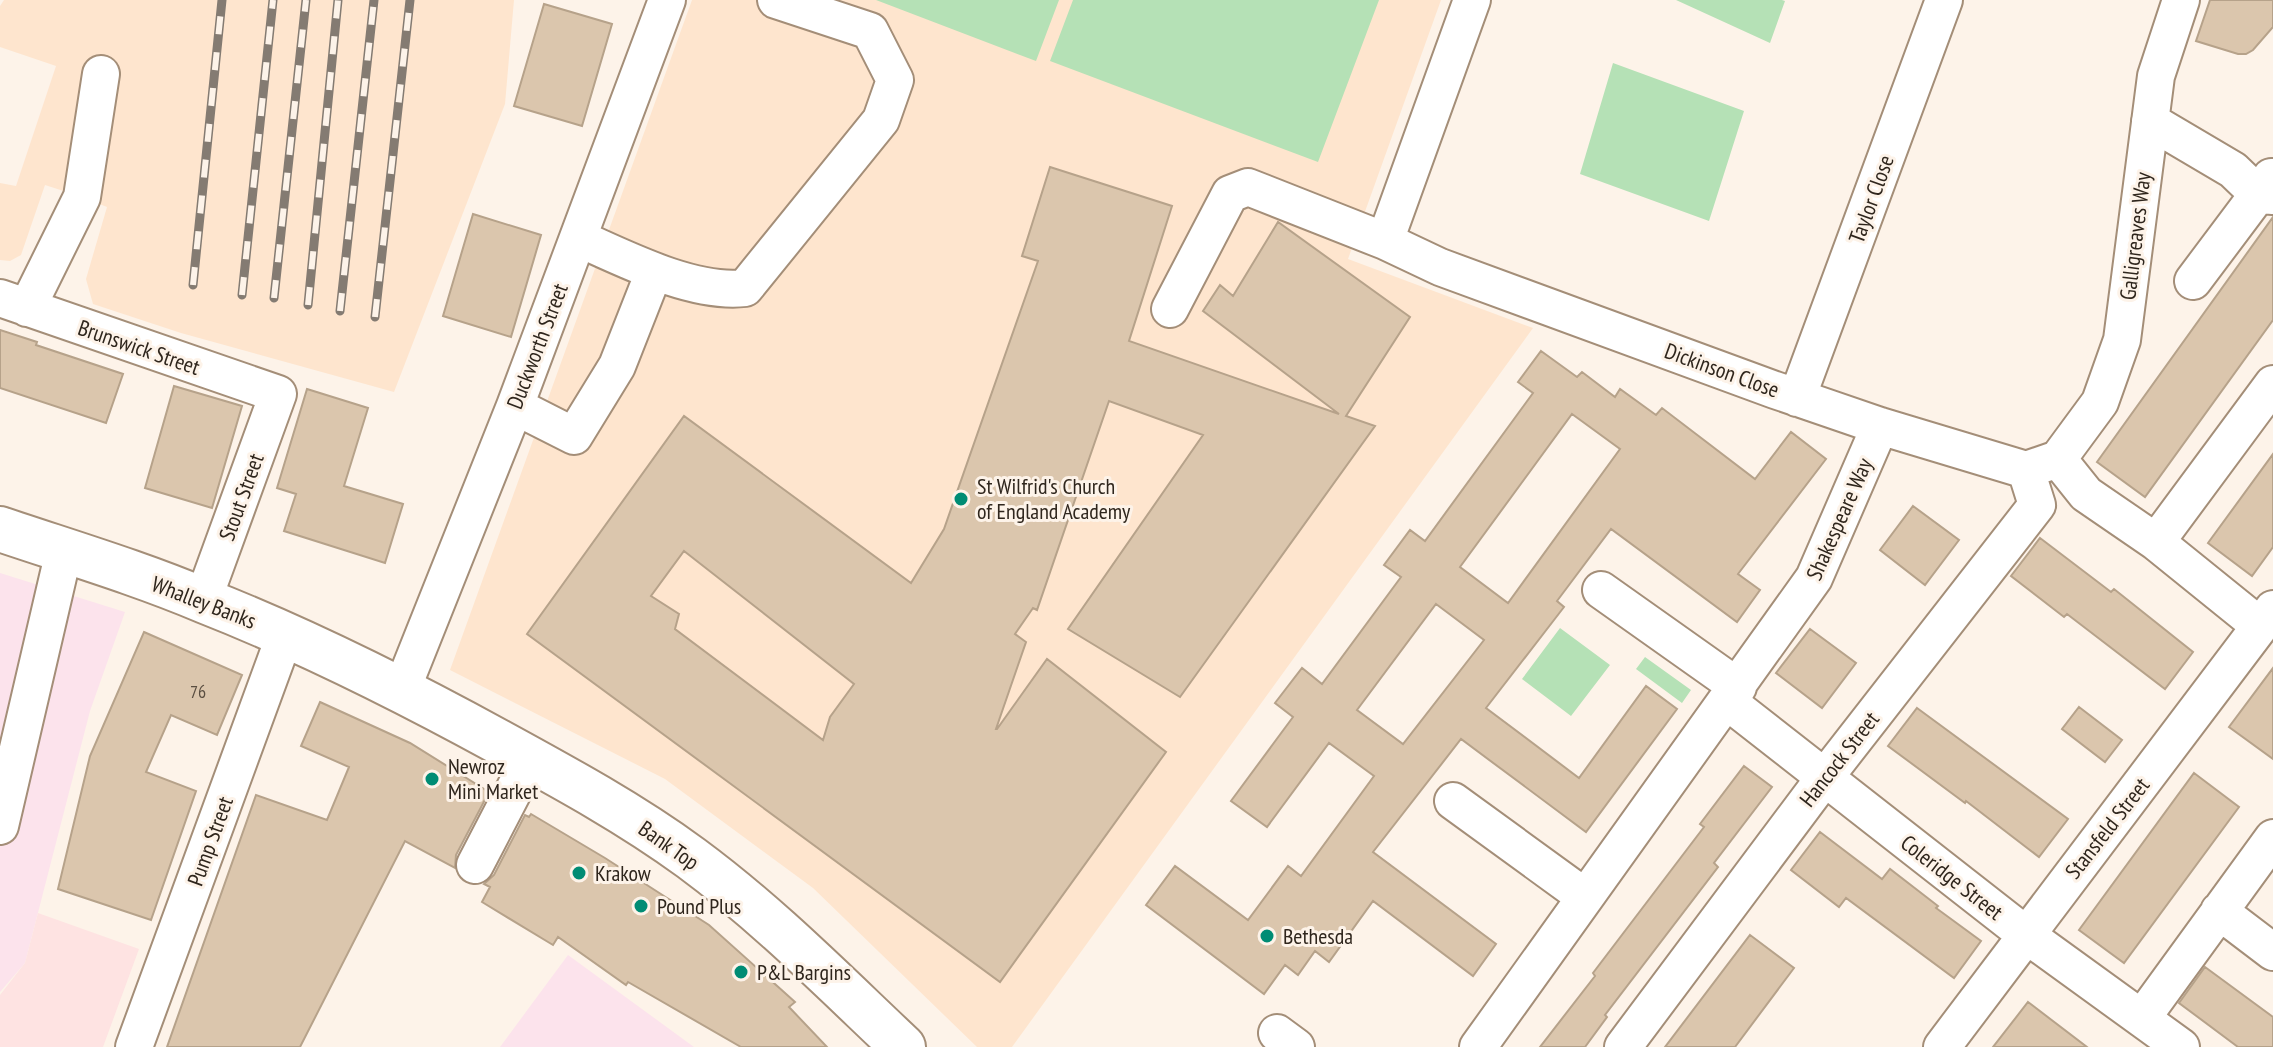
<svg xmlns="http://www.w3.org/2000/svg" width="2273" height="1047" font-family="'PT Sans Narrow',sans-serif">
	<style>
		.commercial { fill: #fce3ec }
		.industrial { fill: #fee3e2 }
		.built { fill: #fee5ce }
		.green { fill: #b5e1b6 }
		.building { fill: #dbc6ad; stroke: #b6a28a; stroke-width: 2; fill-rule: evenodd }
		.lines { fill: none; stroke-linecap: round; stroke-linejoin: round }
		.minor-casing { stroke: #a48e78; stroke-width: 40 }
		.major-casing { stroke: #a48e78; stroke-width: 48 }
		.minor { stroke: #fff; stroke-width: 36 }
		.major { stroke: #fff; stroke-width: 44 }
		.rail-casing { stroke: #847b72; stroke-width: 9 }
		.rail { stroke: #fdf3e9; stroke-width: 6; stroke-dasharray: 18; stroke-linecap: butt }
		.poi-dot { fill: #008c74; stroke: #fdf3e9; stroke-width: 3 }
		.labels { text-anchor: middle; stroke-width: 6; stroke-linejoin: round; paint-order: stroke }
		.number-label { font-size: 18px; fill: #5a4e41 }
		.street-label { font-size: 22px; fill: #2f261d; stroke: #fdf3e9 }
		.poi-label { font-size: 22px; fill: #2f261d; stroke: #fdf3e9; text-anchor: start }
	</style>
	<rect width="100%" height="100%" fill="#fdf3e9"/>
	<!-- commercial -->
	<path class="commercial" d="M0 573 125 612 90 711 25 963 0 992Z
		M568 955 694 1047H500Z"/>
	<!-- industrial -->
	<path class="industrial" d="M38 913 139 949 103 1047H0V995L25 963Z"/>
	<!-- built -->
	<path class="built" d="M4 0H514L505 104 394 392 181 333 93 304 86 279 107 207 82 197 45 185 21 255 10 261 0 260V183L16 186 56 66 0 47V6Z
		M692 0H1441L1348 259 1533 328 1012 1047H977L813 888 665 779 450 670Z"/>
	<!-- green -->
	<path class="green" d="M876 0H1059L1036 61Z
		M1073 0H1379L1318 162 1050 61Z
		M1676 0H1782L1785 1 1770 43Z
		M1613 63 1744 111 1709 221 1580 174Z
		M1560 628 1610 665 1571 716 1522 679Z
		M1645 657 1691 690 1682 703 1636 669Z"/>
	<!-- building -->
	<path class="building" d="M2210 0H2273V27L2253 50 2246 54H2238L2196 41Z
		M544 4 612 24 582 126 514 106Z
		M1050 167 1172 206 1129 341 1339 414 1203 311 1220 285 1233 296 1278 222 1410 317 1346 416 1375 426 1180 697 1068 629 1203 435 1109 401 1037 610 1033 608 1015 634 1026 642 996 729H997L1047 659 1166 752 1000 982 527 634 684 416 911 583 944 529 1038 261 1022 256ZM684 551 854 684 830 717 823 740 675 629 679 614 651 596Z
		M473 214 541 235 511 337 443 316Z
		M2273 217V320L2145 497 2097 462Z
		M0 330 37 342 36 345 123 374 106 423 0 388Z
		M1541 351 1577 377 1582 372 1615 397 1620 389 1656 415 1662 408 1755 479 1791 432 1826 459 1738 574 1760 590 1737 622 1611 529 1557 601 1564 607 1486 708 1579 778 1646 686 1677 709 1586 832 1461 739 1373 852 1496 944 1473 976 1373 901 1329 962 1315 951 1298 975 1285 965 1264 994 1146 905 1175 866 1248 920 1288 866 1301 876 1374 776 1329 743 1267 827 1231 801 1293 717 1275 703 1302 668 1322 684 1401 577 1384 565 1410 530 1425 541 1533 393 1518 382ZM1572 414 1620 449 1508 603 1460 567ZM1436 604 1484 640 1403 744 1357 710Z
		M174 386 242 406 212 508 145 488Z
		M307 389 368 408 344 486 403 504 385 563 284 531 296 494 277 488Z
		M2273 454V547L2252 576 2208 543Z
		M1913 506 1959 540 1925 585 1880 550Z
		M2040 538 2111 592 2114 589 2193 652 2165 689 2067 614 2064 617 2011 576Z
		M1810 629 1856 663 1822 708 1776 673Z
		M144 632 242 675 217 735 171 715 146 772 196 791 151 920 58 889 90 756Z
		M2273 668V759L2229 727Z
		M320 702 410 743 489 792 456 855 455 868 405 841 300 1047H167L256 795 327 820 349 767 301 746Z
		M2079 707 2122 740 2105 762 2062 729Z
		M1917 708 2068 819 2039 857 1966 801 1965 803 1888 746Z
		M1744 766 1772 787 1714 863 1718 867 1605 1015 1607 1017 1585 1047H1540L1595 976 1593 973 1704 827 1700 824Z
		M2194 773 2239 807 2124 963 2079 930Z
		M531 814 605 858 709 925 795 1002 789 1007 827 1047H741L628 982 626 985 558 937 553 945 482 902 490 887 484 884 494 875 525 815 529 817Z
		M1820 832 1882 879 1890 869 1938 906 1936 908 1981 941 1954 978 1846 898 1839 907 1791 870Z
		M1750 935 1794 968 1735 1047H1665Z
		M2205 967 2273 1017V1047H2238L2179 1003Z
		M2028 1002 2087 1047H1993Z"/>
	<g class="lines">
		<!-- minor casing -->
		<g class="minor-casing">
			<path id="minor" d="M1472 0 1385 241 1440 267 1775 390 1880 426 2026 470 2058 459 2086 494 2156 542 2260 626
				M2150 121 2233 170 2259 195 2273 196
				M578 238C625 259 693 294 745 288L881 120 895 80 870 31 776 0
				M2193 281 2271 177
				M0 298 278 394 203 600
				M27 308 82 197 101 74
				M1170 309 1230 194 1248 187 1385 241
				M1797 398 1944 0
				M515 406 574 436 617 366 654 272
				M2058 459 2100 402 2122 340 2156 76 2181 0
				M2156 542 2273 384
				M1601 590 1738 687
				M402 689 515 406 667 0
				M1727 701 2025 934 2181 1047
				M1453 801 1585 897
				M0 826 64 551
				M475 865 530 759
				M2219 911 2273 952
				M2142 1018 2273 838
				M1277 1033 1296 1047
				M134 1047 285 635
				M1478 1047 1814 578 1880 426
				M1623 1047 1825 777 2037 505 2026 470
				M1942 1047 2273 609"/>
		</g>
		<!-- major casing -->
		<g class="major-casing">
			<path id="major" d="M0 529C68 552 139 573 205 601 307 641 404 690 499 742 565 778 631 814 691 858 767 914 834 982 903 1047"/>
		</g>
		<!-- minor -->
		<use href="#minor" class="minor"/>
		<!-- major -->
		<use href="#major" class="major"/>
		<!-- rail casing -->
		<g class="rail-casing">
			<path id="rail" d="M193 285 222 0
				M242 295 273 0
				M274 298 306 0
				M308 305 338 0
				M340 311 374 0
				M375 317 410 0"/>
		</g>
		<!-- rail -->
		<use href="#rail" class="rail"/>
	</g>
	<!-- markers -->
	<g class="poi-dot">
		<circle cx="961" cy="499" r="8"/>
		<circle cx="432" cy="779" r="8"/>
		<circle cx="579" cy="873" r="8"/>
		<circle cx="641" cy="906" r="8"/>
		<circle cx="1267" cy="936" r="8"/>
		<circle cx="741" cy="972" r="8"/>
	</g>
	<g class="labels">
		<!-- number labels -->
		<g class="number-label">
			<text x="198" y="698">76</text>
		</g>
		<!-- street labels -->
		<g class="street-label">
			<text transform="translate(1871 199) rotate(-70)" y="8">Taylor Close</text>
			<text transform="translate(2135 236) rotate(-83)" y="8">Galligreaves Way</text>
			<text transform="translate(537 346) rotate(-69)" y="8">Duckworth Street</text>
			<text transform="translate(139 347) rotate(19)" y="8">Brunswick Street</text>
			<text transform="translate(1722 370) rotate(20)" y="8">Dickinson Close</text>
			<text transform="translate(241 497) rotate(-70)" y="8">Stout Street</text>
			<text transform="translate(1839 519) rotate(-66)" y="8">Shakespeare Way</text>
			<text transform="translate(204 602) rotate(21)" y="8">Whalley Banks</text>
			<text transform="translate(1839 759) rotate(-52)" y="8">Hancock Street</text>
			<text transform="translate(2107 828) rotate(-52)" y="8">Stansfeld Street</text>
			<text transform="translate(210 841) rotate(-70)" y="8">Pump Street</text>
			<text transform="translate(669 845) rotate(35)" y="8">Bank Top</text>
			<text transform="translate(1952 877) rotate(38)" y="8">Coleridge Street</text>
		</g>
		<!-- poi labels -->
		<g class="poi-label">
			<text x="977" y="494">St Wilfrid's Church<tspan x="977" dy="25">of England Academy</tspan></text>
			<text x="448" y="774">Newroz<tspan x="448" dy="25">Mini Market</tspan></text>
			<text x="595" y="881">Krakow</text>
			<text x="657" y="914">Pound Plus</text>
			<text x="1283" y="944">Bethesda</text>
			<text x="757" y="980">P&amp;L Bargins</text>
		</g>
	</g>
</svg>
